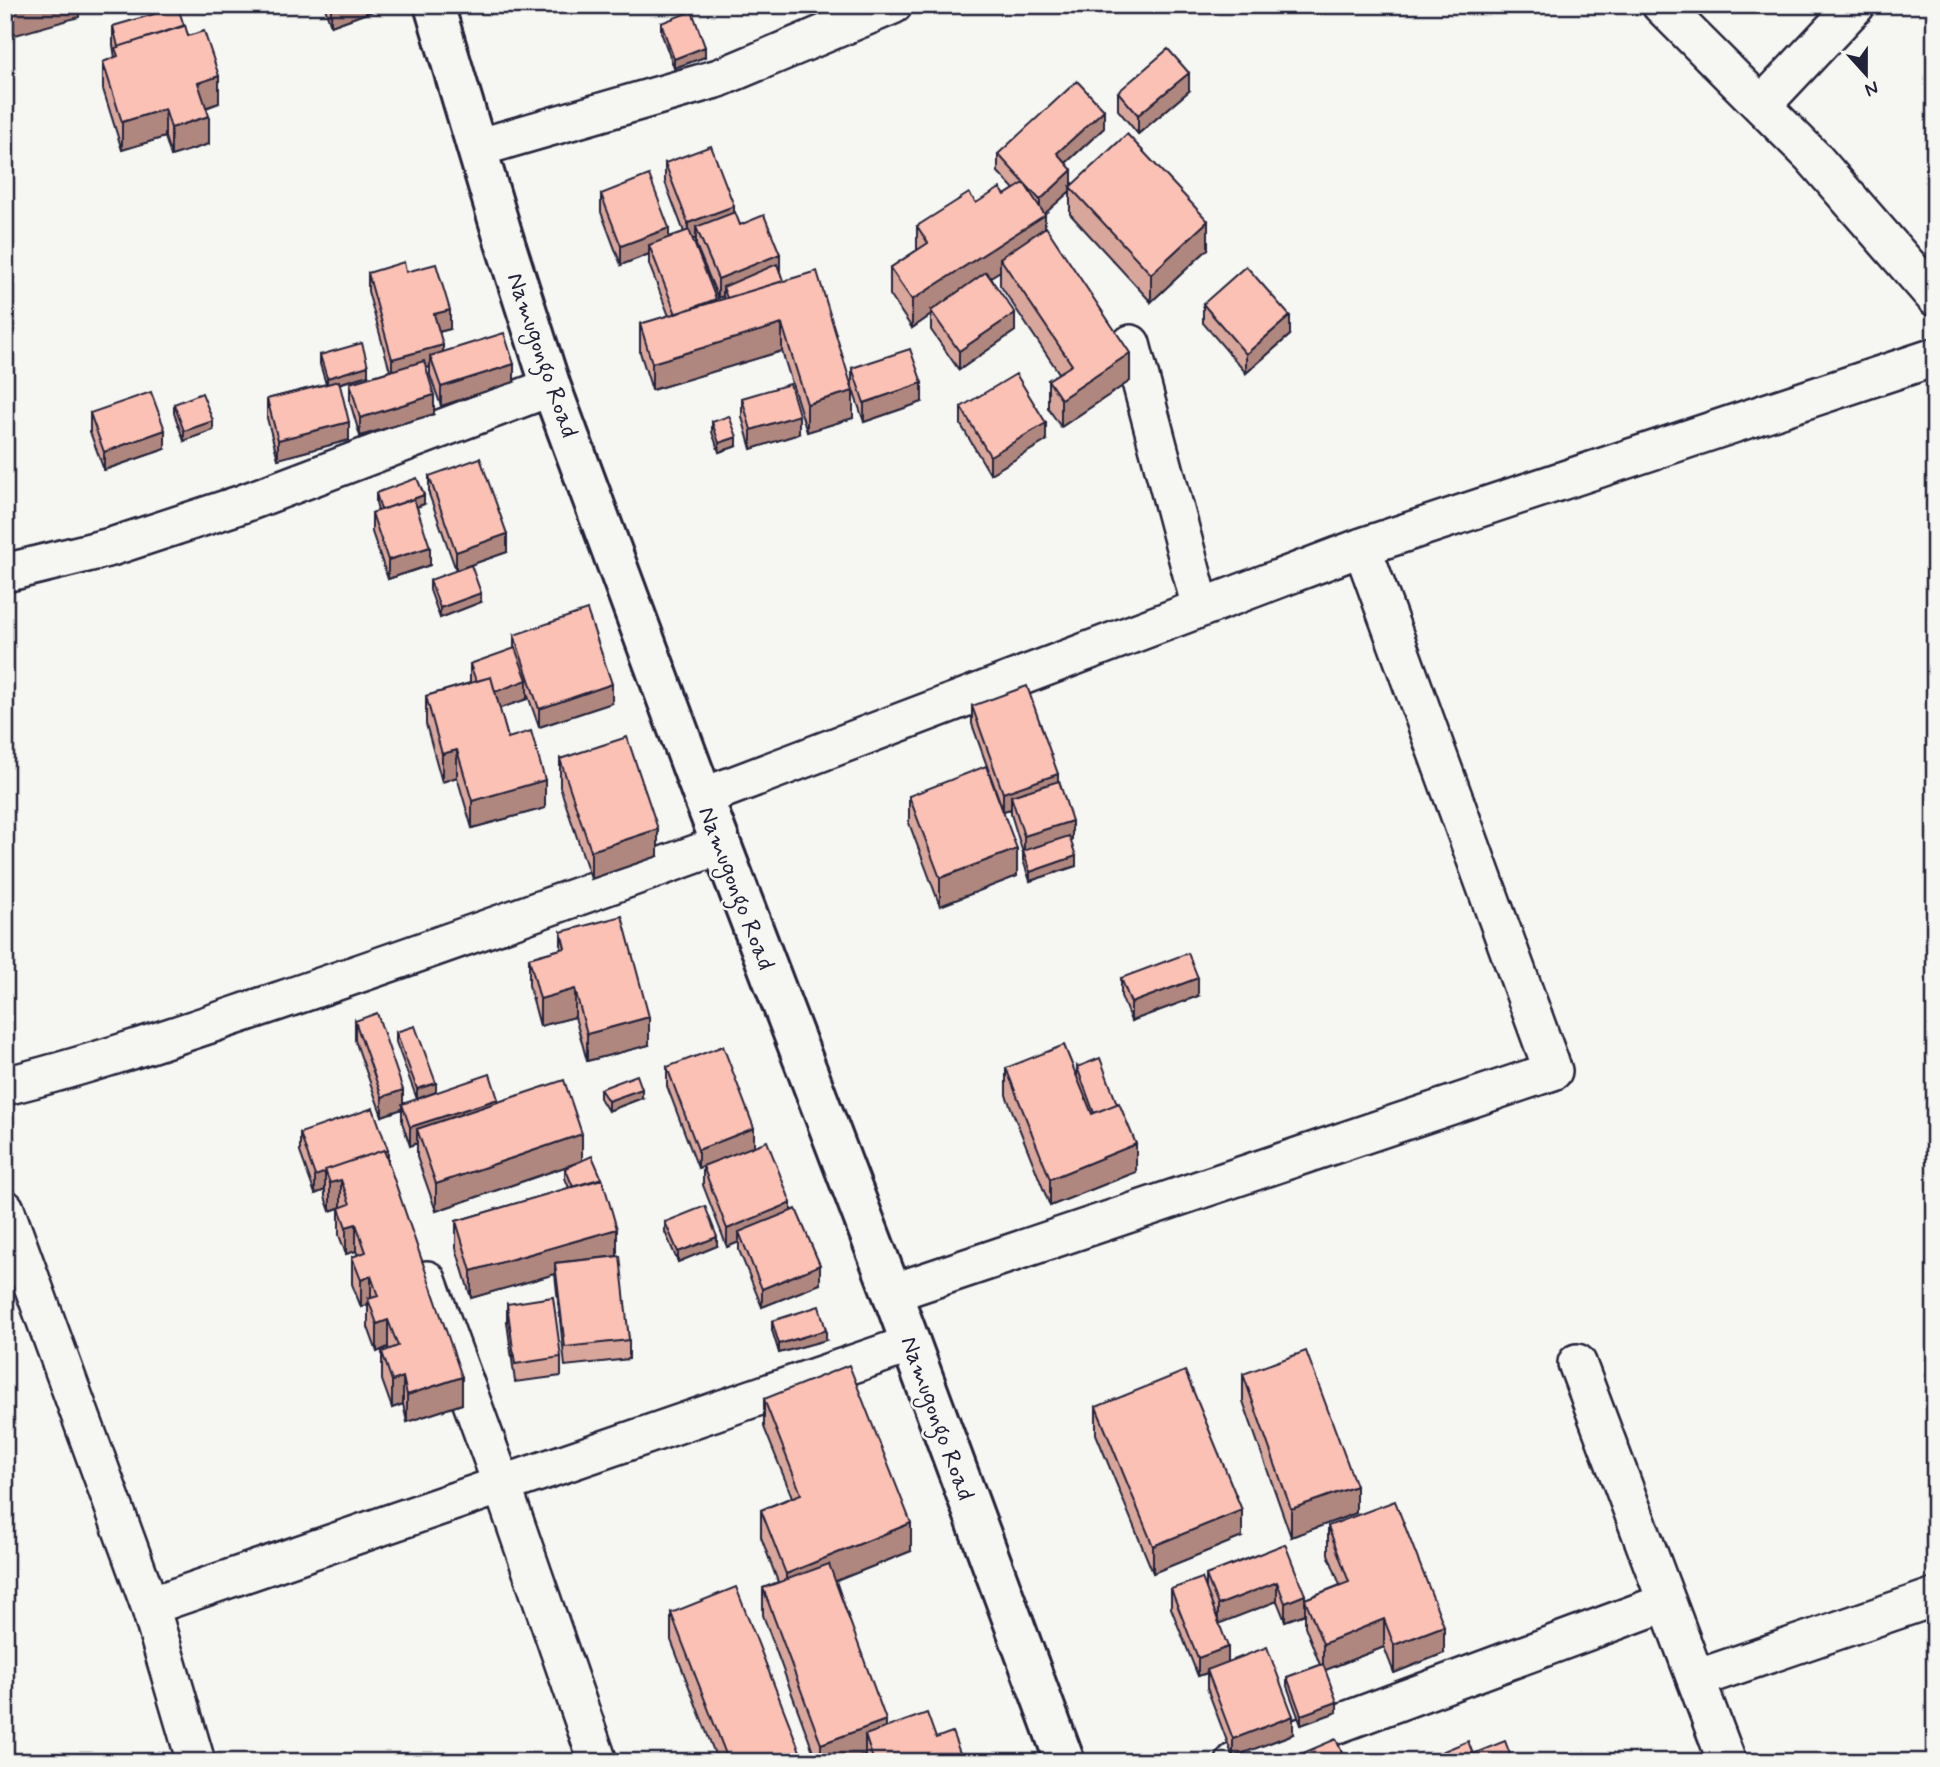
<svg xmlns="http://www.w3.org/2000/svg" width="1940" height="1767" font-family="Mynerve,sans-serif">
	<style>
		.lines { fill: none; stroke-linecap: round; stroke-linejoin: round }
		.street-casing { stroke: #22223b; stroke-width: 42 }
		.secondary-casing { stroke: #22223b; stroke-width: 44 }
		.street { stroke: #f6f6f2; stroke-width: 37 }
		.secondary { stroke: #f6f6f2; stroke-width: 38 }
		.wall { fill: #d9a69c; stroke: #22223b; stroke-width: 2; fill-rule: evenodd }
		.shaded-wall { fill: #b0877f; stroke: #22223b; stroke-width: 2 }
		.building { fill: #fcc1b5; stroke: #22223b; stroke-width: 2 }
		.labels { text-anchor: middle; stroke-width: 5; stroke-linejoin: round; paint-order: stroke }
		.street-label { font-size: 24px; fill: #22223b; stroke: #f6f6f2 }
	</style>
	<rect width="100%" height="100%" fill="#f6f6f2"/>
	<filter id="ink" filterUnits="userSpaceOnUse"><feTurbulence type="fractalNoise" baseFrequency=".0143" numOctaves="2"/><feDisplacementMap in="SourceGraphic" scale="14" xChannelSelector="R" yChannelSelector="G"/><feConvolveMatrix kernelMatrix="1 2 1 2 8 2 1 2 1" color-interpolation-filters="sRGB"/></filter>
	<g filter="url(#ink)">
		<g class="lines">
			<!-- street casing -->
			<g class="street-casing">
				<path id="street" d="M1661 5 1812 156 1935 297
					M1762 105 1856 5
					M477 148 719 78 893 5
					M1131 344 1201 608
					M5 573 111 547 242 504 551 387
					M703 797 1362 547 1935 357
					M5 1086C98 1063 189 1031 279 1001 427 951 574 898 721 845
					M5 1209 150 1606 196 1762
					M427 1280 502 1485 598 1762
					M892 1293 1553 1071 1362 547
					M1577 1363 1727 1762
					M150 1606 911 1344
					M1696 1679 1935 1597
					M1235 1762 1667 1602"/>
			</g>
			<!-- secondary casing -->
			<g class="secondary-casing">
				<path id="secondary" d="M434 5 505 243 551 387 703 797 892 1293 1065 1762"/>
			</g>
			<!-- street -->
			<use href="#street" class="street"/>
			<!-- secondary -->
			<use href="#secondary" class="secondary"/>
		</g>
		<!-- wall -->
		<path class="wall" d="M324 5H389L331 26Z
			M661 23 705 57 674 68 661 32Z
			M113 26H184L219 103 206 108 209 144 171 156 165 137 122 150 103 89V62L115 58 113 45Z
			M1189 91 1138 134 1118 110V92Z
			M1104 128 1066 163 1072 185 1208 249 1151 302 1070 214V191L1044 214 1045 228 1130 381 1061 427 1048 408V380L1059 373 1000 285V271L990 277 1015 331 959 370 931 330V315L912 328 890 295V268L917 250V226L976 203 1005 195 1014 189 998 172V154Z
			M665 163 734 212 740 225 780 272 783 281 853 418 807 432 782 351 652 390 640 352V324L669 316 649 264V254L621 265 601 212V194L669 237 684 232 665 182ZM696 238V245L718 298 723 296 724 299 716 301 693 240Z
			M368 273 450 329 439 332 443 352 514 382 441 406 430 375V367L426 368 434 414 360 436 350 402V383L390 371 368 291Z
			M1203 304 1290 335 1246 373 1203 323Z
			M320 355 368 375 339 384 349 440 278 459 267 418V399L326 384 320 364Z
			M852 368 922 402 864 422 852 387Z
			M742 398 799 434 751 449 742 417Z
			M174 404 213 430 184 441 174 413Z
			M961 407 1046 441 990 474 961 425Z
			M90 413 165 449 104 470 90 432Z
			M712 422 737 446 719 452 712 432Z
			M429 476 507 552 456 570 429 494Z
			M376 493 424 504 417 507 430 565 388 579 372 532V513L378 511 376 502Z
			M430 580 481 602 440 618 430 590Z
			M514 635 612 703 539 727 527 693V699L499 708 508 738 545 808 472 828 457 777 442 782 426 724V696L470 683V664L514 649Z
			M972 706 1058 781 1072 839 1070 840 1076 866 1030 881 1023 860V853L1011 814V809L1003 811 1017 876 940 906 909 823V796L1001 805 972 724Z
			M560 759 658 856 591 879 560 787Z
			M561 932 649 1045 587 1061 575 1017 540 1026 529 985V958L561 949Z
			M1121 978 1198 996 1131 1021 1121 996Z
			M355 1021 403 1103 498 1102 582 1161 617 1256 629 1340V1359L565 1366 555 1274 471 1298 456 1248V1221L569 1188 565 1178V1168L579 1162 436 1211 417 1157V1143L410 1146 402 1122V1109L382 1116 355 1040Z
			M396 1032 436 1083 417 1099 396 1042Z
			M667 1067 754 1146 791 1211 820 1284 762 1307 739 1250V1242L727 1247 703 1185V1166L698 1168 667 1086Z
			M1077 1067 1136 1172 1050 1206 1006 1095V1068L1077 1075Z
			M600 1089 642 1098 608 1111 600 1098Z
			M300 1133 388 1162 462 1404 407 1422 403 1404 392 1408 382 1380V1352L389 1350 388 1347 377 1352 368 1327V1304L361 1307 352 1284V1257L358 1255 356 1251 346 1254 339 1235V1208L330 1211 325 1197V1190L315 1194 300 1152Z
			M665 1222 717 1246 678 1262 665 1232Z
			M507 1304 561 1357V1376L515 1382 507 1322Z
			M772 1321 826 1340 779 1353 772 1330Z
			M1243 1374 1356 1513 1291 1537 1243 1401Z
			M764 1399 911 1551 836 1581 886 1728 936 1738 963 1762H865V1755L846 1762H817L763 1615V1588L778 1582 761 1537V1510L792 1497 764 1427Z
			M1096 1407 1242 1537 1153 1573 1096 1434Z
			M1328 1526 1444 1653 1394 1673 1384 1647 1325 1670 1337 1712 1301 1725 1287 1686V1677L1320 1665 1305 1626V1599L1340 1585 1328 1554Z
			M1285 1544 1305 1614 1285 1621 1277 1601 1219 1623 1228 1662 1293 1734 1233 1757 1207 1688V1673L1198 1676 1171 1608V1589H1206V1575Z
			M671 1613 801 1762H718L671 1640Z"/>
		<!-- shaded-wall -->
		<path class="shaded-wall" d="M25 5H79V17L5 38V11Z
			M337 5H389L331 26V7Z
			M705 47V57L674 68V59Z
			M1189 73V91L1138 134V115Z
			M219 76V103L198 110V83Z
			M165 109V137L122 150V122Z
			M1104 110V128L1057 171V153Z
			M209 116V144L171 156V128Z
			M1072 170V189L1070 187V191L1041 217 1045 215V242L1000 258V271L933 314 931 311V315L912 328V300L1040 218V200Z
			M734 206V224L696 227V238L688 242V223Z
			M1208 221V249L1151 302V274Z
			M669 228V246L649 245V254L621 265V246Z
			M780 254V272L723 287V296L718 298V279Z
			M450 310V329L434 333V314Z
			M1015 313V331L959 370V351Z
			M1290 316V335L1246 373V354Z
			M782 324V351L652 390V363Z
			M443 345V363L430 356V367L392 377V359Z
			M1130 353V381L1061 427V399Z
			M514 364V382L441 406V387Z
			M368 366V375L327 387V378Z
			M922 383V402L864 422V403Z
			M853 391V418L807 432V404Z
			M434 395V414L360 436V418Z
			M799 415V434L751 449V430Z
			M213 421V430L184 441V431Z
			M349 422V440L278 459V440Z
			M1046 423V441L990 474V456Z
			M165 430V449L104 470V452Z
			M737 437V446L719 452V443Z
			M424 495V504L382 520V511Z
			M507 534V552L456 570V552Z
			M430 547V565L388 579V560Z
			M481 593V602L440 618V608Z
			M527 680V699L492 711V692Z
			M612 684V703L539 727V709Z
			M457 750V777L442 782V754Z
			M1058 774V792L1011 796V809L1003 811V793Z
			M545 780V808L472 828V801Z
			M1072 821V839L1024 855V836Z
			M658 829V856L591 879V851Z
			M1017 849V876L940 906V878Z
			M1076 856V866L1030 881V872Z
			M1198 978V996L1131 1021V1003Z
			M575 989V1017L540 1026V999Z
			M649 1017V1045L587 1061V1034Z
			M436 1083V1092L417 1099V1089Z
			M642 1089V1098L608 1111V1101Z
			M403 1090V1108L402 1104V1109L382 1116V1097Z
			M498 1099V1117L417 1129V1143L410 1146V1127Z
			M754 1128V1147L698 1168V1150Z
			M582 1134V1161L436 1211V1184Z
			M1136 1144V1172L1050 1206V1179Z
			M388 1150V1169L341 1180V1207L330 1211V1183L326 1172Z
			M325 1172V1190L315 1194V1176Z
			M791 1203V1222L739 1232V1242L727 1247V1229Z
			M356 1224V1251L346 1254V1227Z
			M617 1229V1256L555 1263V1274L471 1298V1271Z
			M717 1237V1246L678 1262V1252Z
			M820 1265V1284L762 1307V1289Z
			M371 1276V1303L368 1299V1304L361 1307V1280Z
			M388 1320V1347L377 1352V1324Z
			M826 1330V1340L779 1353V1344Z
			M403 1377V1404L392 1408V1381Z
			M462 1377V1404L407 1422V1395Z
			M1356 1486V1513L1291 1537V1509Z
			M1242 1510V1537L1153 1573V1546Z
			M911 1523V1551L786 1601V1574Z
			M1277 1582V1601L1218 1624V1605Z
			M1305 1595V1614L1285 1621V1603Z
			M1384 1619V1647L1323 1671V1644Z
			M1444 1626V1653L1394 1673V1645Z
			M1228 1647V1665L1207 1670V1673L1198 1676V1658Z
			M1337 1702V1712L1301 1725V1715Z
			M1293 1716V1734L1233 1757V1739Z
			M886 1720V1747L865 1735V1755L846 1762H821V1744Z
			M801 1754V1762H781Z"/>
		<!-- building -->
		<path class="building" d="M5 5H25L5 11Z
			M178 7 184 26 118 47 113 26Z
			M692 11 705 47 674 59 661 23Z
			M185 25 188 36 204 31 219 76 198 83 209 116 171 128 165 109 122 122 103 62 118 56 115 48Z
			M1168 49 1189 73 1138 115 1118 92Z
			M1077 81 1104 110 1057 153 1072 170 1040 200 998 154Z
			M1127 134 1208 221 1151 274 1070 187Z
			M711 146 734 206 688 223 665 163Z
			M649 175 669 228 621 246 601 194Z
			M1024 183 1045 215 912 300 890 268 928 243 917 226 969 193 976 203 1000 188 1005 195Z
			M735 212 740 225 764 215 780 254 718 279 696 227Z
			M1046 227 1130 353 1061 399 1048 380 1072 365 1000 258Z
			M689 230 716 299 676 314 649 245Z
			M404 262 406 272 436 264 450 310 434 314 443 345 392 359 368 273Z
			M777 264 783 281 727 298 723 287Z
			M1246 266 1290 316 1246 354 1203 304Z
			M817 271 853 391 807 404 782 324 652 363 640 324Z
			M986 272 1015 313 959 351 931 311Z
			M504 333 514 364 441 387 430 356Z
			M362 343 368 366 327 378 320 355Z
			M910 349 922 383 864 403 852 368Z
			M424 361 434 395 360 418 350 383Z
			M1016 374 1046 423 990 456 961 407Z
			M339 381 349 422 278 440 267 399Z
			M790 384 799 415 751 430 742 398Z
			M151 392 165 430 104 452 90 413Z
			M202 393 213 421 184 431 174 404Z
			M729 416 737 437 719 443 712 422Z
			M480 458 507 534 456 552 429 476Z
			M417 478 424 495 381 510 376 493Z
			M414 499 430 547 388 560 372 513Z
			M471 565 481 593 440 608 430 580Z
			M587 610 612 684 539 709 514 635Z
			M515 648 527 680 495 692 491 677 476 681 470 664Z
			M491 677 508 738 531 731 545 780 472 801 457 750 442 754 426 696Z
			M1027 686 1058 774 1003 793 972 706Z
			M627 737 658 829 591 851 560 759Z
			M986 766 1017 849 940 878 909 796Z
			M1059 781 1072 821 1024 836 1011 796Z
			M1069 836 1076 856 1030 872 1023 851Z
			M622 916 649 1017 587 1034 575 989 540 999 529 958 565 948 561 932Z
			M1188 953 1198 978 1131 1003 1121 978Z
			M377 1013 403 1090 382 1097 355 1021Z
			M415 1026 436 1083 417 1089 396 1032Z
			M1064 1045 1092 1114 1119 1103 1136 1144 1050 1179 1006 1068Z
			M723 1046 754 1128 698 1150 667 1067Z
			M1100 1058 1117 1104 1094 1113 1077 1067Z
			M490 1074 498 1099 410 1127 402 1104Z
			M637 1075 642 1089 608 1101 600 1089Z
			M564 1080 582 1134 436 1184 417 1129Z
			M373 1108 388 1150 384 1151V1150L325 1170 326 1172 315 1176 300 1133Z
			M767 1141 791 1203 727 1229 703 1166Z
			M384 1150 462 1377 407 1395 403 1377 392 1381 382 1352 398 1346 388 1320 377 1324 368 1299 378 1296 371 1276 361 1280 352 1257 366 1252 356 1224 346 1227 339 1208 350 1204 341 1180 330 1183 325 1170Z
			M592 1156 602 1179 573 1187 565 1168Z
			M602 1178 617 1229 471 1271 456 1221Z
			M705 1206 717 1237 678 1252 665 1222Z
			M796 1209 820 1265 762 1289 739 1232Z
			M620 1256 629 1340 565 1347 555 1263Z
			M553 1297 561 1357 515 1364 507 1304Z
			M819 1306 826 1330 779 1344 772 1321Z
			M1306 1351 1356 1486 1291 1509 1243 1374Z
			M849 1365 911 1523 786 1574 761 1510 801 1494 764 1399Z
			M1185 1371 1242 1510 1153 1546 1096 1407Z
			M1395 1501 1444 1626 1394 1645 1384 1619 1323 1644 1305 1599 1349 1582 1328 1526Z
			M1285 1544 1305 1595 1285 1603 1277 1582 1218 1605 1206 1575Z
			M829 1564 886 1720 821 1744 763 1588Z
			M1202 1578 1228 1647 1198 1658 1171 1589Z
			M736 1587 801 1754 781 1762H729L671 1613Z
			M1267 1647 1293 1716 1233 1739 1207 1670Z
			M1323 1664 1337 1702 1301 1715 1287 1677Z
			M927 1713 936 1738 952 1732 963 1761 874 1762 865 1735Z
			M1336 1739 1346 1762H1290L1289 1759Z
			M1468 1741 1473 1754 1505 1741 1513 1762H1431L1429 1757Z
			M843 1755 845 1762H824Z"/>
	</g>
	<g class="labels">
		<!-- street labels -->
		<g class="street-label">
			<text transform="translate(543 355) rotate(71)" y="8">Namugongo Road</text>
			<text transform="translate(737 888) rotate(69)" y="8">Namugongo Road</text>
			<text transform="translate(938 1418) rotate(70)" y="8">Namugongo Road</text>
		</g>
	</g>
	<!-- margin -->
	<rect width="1940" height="1767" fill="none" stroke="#f6f6f2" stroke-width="28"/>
	<rect x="14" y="14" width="1912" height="1739" fill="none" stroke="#22223b" stroke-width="2.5" filter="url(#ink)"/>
	<!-- north arrow -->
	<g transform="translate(1866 74) rotate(159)" stroke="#f6f6f2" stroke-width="5" paint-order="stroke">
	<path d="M0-5L12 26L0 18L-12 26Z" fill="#22223b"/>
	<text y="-10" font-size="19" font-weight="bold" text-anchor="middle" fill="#22223b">N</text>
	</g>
</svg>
